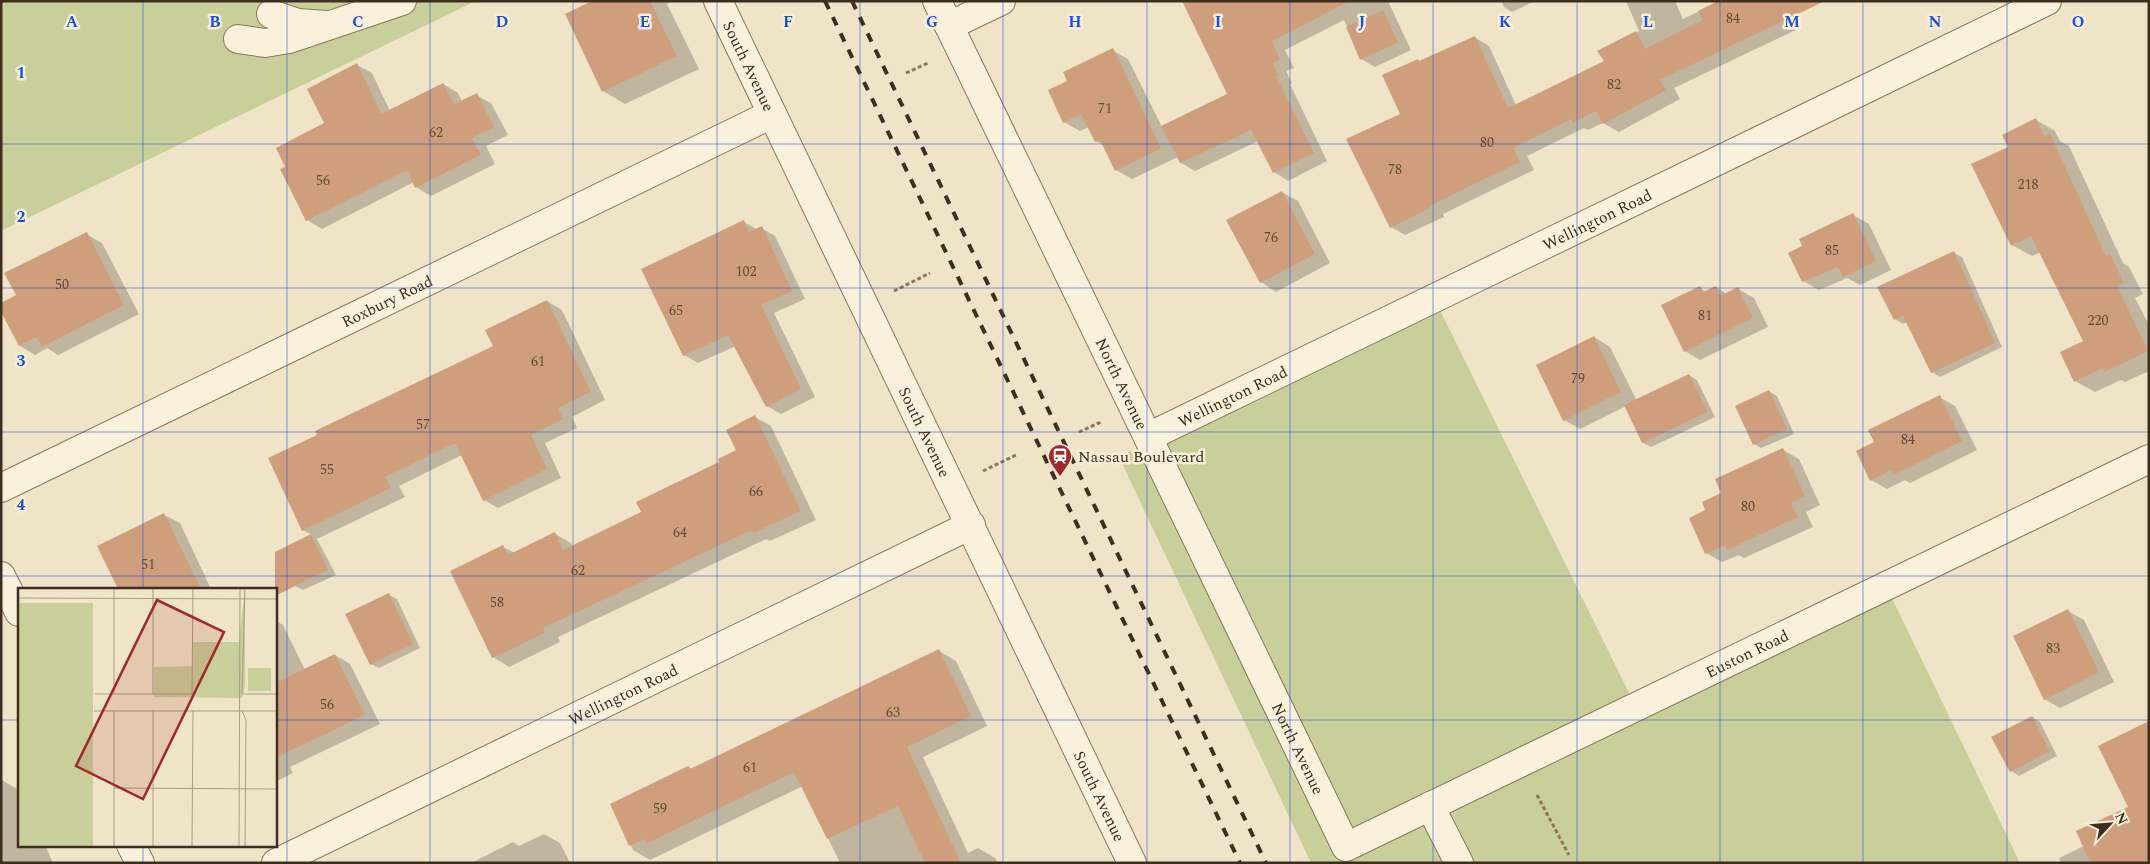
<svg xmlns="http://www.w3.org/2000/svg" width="2150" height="864" font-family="Spectral,serif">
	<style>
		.grass { fill: #c9cf9b }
		.shadow { fill: #0003 }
		.building { fill: #cf9f7d }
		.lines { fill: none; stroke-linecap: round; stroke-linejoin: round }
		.minor-casing { stroke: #8d765c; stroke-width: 30 }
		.path { stroke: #8d765c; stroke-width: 3; stroke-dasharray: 4 2.5; stroke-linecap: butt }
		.minor { stroke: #faf1dc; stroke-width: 28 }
		.rail { stroke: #3d2e20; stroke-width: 4; stroke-dasharray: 9 9; stroke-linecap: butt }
		.grid { fill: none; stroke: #1d4ed8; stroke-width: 1; stroke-opacity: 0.55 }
		.labels { text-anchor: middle; stroke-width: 5; stroke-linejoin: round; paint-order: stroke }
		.number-label { font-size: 14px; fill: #624a37 }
		.street-label { font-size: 16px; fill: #3d2e20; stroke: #f7eed8 }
		.poi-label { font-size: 16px; fill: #3d2e20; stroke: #f7eed8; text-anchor: start }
		.inset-road { fill: none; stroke: #a89b85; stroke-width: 1 }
		.view { fill: #9e2a2b; fill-opacity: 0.15; stroke: #9e2a2b; stroke-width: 2.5 }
		.inset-edge { fill: none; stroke: #3d2e20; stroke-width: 2.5 }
		.grid-label { font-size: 16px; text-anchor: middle; font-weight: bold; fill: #1d4ed8; stroke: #f7eed8; stroke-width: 5; stroke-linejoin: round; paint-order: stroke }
	</style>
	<rect width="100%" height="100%" fill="#f0e4c8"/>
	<!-- grass -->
	<path class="grass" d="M1 1H476L1 231Z
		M1437 304 1639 713 1889 592 2020 863H1311L1119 457Z"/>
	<!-- shadow -->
	<path class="shadow" d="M595 1H672L667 4 699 69 625 104 603 91Z
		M1198 1H1388L1411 50 1375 67 1361 59 1344 20 1285 50 1294 68 1286 71 1292 83 1290 84 1327 161 1288 181 1274 172 1258 141 1195 171 1181 163 1178 157 1132 179 1116 170 1104 146 1096 141 1089 127 1080 131 1064 122 1069 81 1112 50 1128 59 1162 127 1228 95Z
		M1501 1H1535L1512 12 1504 7Z
		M1626 1H1675L1683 19 1721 1H1783L1796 30 1674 88 1680 99 1619 132 1603 123 1588 130 1584 128 1527 156 1534 170 1443 214 1444 217 1405 235 1391 227 1402 115 1417 60 1420 62 1474 37 1489 46 1516 105 1606 62 1599 51 1639 31Z
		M357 65 372 73 390 111 443 84 458 93 462 102 476 95 491 103 508 135 486 146 495 164 431 196 416 187 414 182 322 229 307 220 287 167 326 124Z
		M2036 120 2055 131 2060 141 2069 146 2123 263 2129 267 2143 294 2135 298 2149 325V371L2125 382 2121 380 2095 392 2075 381 2084 342 2041 252 2032 256 2012 245 2009 148Z
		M1282 192 1298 201 1330 263 1276 292 1261 282Z
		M1853 215 1869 224 1891 270 1860 285 1847 278 1819 290 1803 281Z
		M744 222 758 230 761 228 775 236 805 299 774 313 815 397 781 414 767 406 736 346 698 363 684 355Z
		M86 234 102 243 139 314 58 355 47 348 35 355 20 346 18 296Z
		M1954 253 1962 257 2002 347 1940 377 1932 372 1907 322 1903 324 1895 319Z
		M1716 287 1727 294 1738 289 1754 298 1768 327 1700 360 1685 351 1700 288 1706 292Z
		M547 301 562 310 605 400 572 417 577 428 545 443 561 478 498 508 484 500 462 455 399 486 405 497 317 539 336 575 303 590 295 586 278 551 312 535 303 530 495 347Z
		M1594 337 1610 347 1637 401 1689 375 1697 380 1715 417 1651 447 1643 443 1626 406 1580 429 1564 420Z
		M1769 391 1777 396 1794 434 1761 448 1754 444Z
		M1939 397 1955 406 1977 450 1910 483 1905 480 1887 489 1871 480 1876 442Z
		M755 417 771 426 816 520 770 541 766 539 558 637 560 642 509 667 493 657 503 547 515 553 555 534 571 543 573 547 642 512 738 451Z
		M1783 450 1799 459 1820 505 1806 512 1813 527 1744 558 1739 555 1722 562 1706 553 1707 511 1723 494Z
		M164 515 180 523 211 589H120L99 546Z
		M389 595 397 599 420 648 379 668 371 664Z
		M2068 611 2084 620 2114 682 2060 708 2044 699Z
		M275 620 283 625 305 670 335 655 350 664 380 724 290 767 293 773 275 782Z
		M939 651 956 661 987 726 923 757 968 853 978 848 995 858 998 863H840L803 786 650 860 633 850 612 805 688 767 692 769Z
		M2032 717 2040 722 2057 756 2019 776 2011 771Z
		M2 780 17 789 19 792V845H45L53 863H1Z
		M544 834 560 843 570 863H471L513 842 519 846Z
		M2084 846 2149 863H2061L2059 858Z"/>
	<!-- building -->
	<path class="building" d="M592 1H650L677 56 602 92 565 14Z
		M1182 1H1350L1272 41 1280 60 1273 63 1278 75 1276 76 1314 153 1273 173 1251 130 1180 163 1161 126 1227 94Z
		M1718 1H1825L1660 80 1666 90 1603 124 1596 111 1573 123 1571 119 1513 148 1520 162 1429 206 1430 208 1390 228 1346 139 1400 114 1382 75 1418 59 1419 61 1475 36 1508 108 1604 61 1597 51 1636 31 1645 49 1703 20 1698 11Z
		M1383 10 1398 42 1360 60 1346 27Z
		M1113 48 1161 148 1115 171 1100 140 1095 142 1081 114 1063 123 1048 90 1067 81 1063 72Z
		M357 63 381 114 443 83 454 104 477 93 494 127 472 138 481 155 415 188 407 170 306 221 280 169 285 167 276 148 324 123 307 89Z
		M2036 118 2044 136 2050 134 2106 256 2110 254 2124 283 2117 286 2148 351 2104 372 2103 368 2074 382 2060 352 2083 341 2031 236 2011 246 1971 164 2008 147 2002 135Z
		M1282 191 1315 254 1260 283 1226 220Z
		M1853 213 1876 261 1843 277 1838 267 1802 282 1788 253 1802 246 1799 239Z
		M744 220 749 232 762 226 792 291 761 305 801 389 766 407 728 335 683 356 641 269Z
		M87 232 124 305 42 347 36 337 19 346 1 312V303L16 295 4 273Z
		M1954 251 1995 343 1931 373 1903 316 1894 320 1877 287Z
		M1700 286 1703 292 1716 286 1720 296 1738 287 1753 318 1684 352 1661 305Z
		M547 300 591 392 558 408 563 419 531 435 547 469 483 501 455 443 385 477 391 488 302 531 268 458 317 435 315 431 493 346 485 330Z
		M1594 336 1621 392 1563 421 1536 365Z
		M1689 374 1708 412 1642 443 1624 405Z
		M1769 390 1787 429 1753 445 1735 406Z
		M1940 395 1962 441 1893 475 1891 470 1870 481 1856 451 1874 442 1868 430Z
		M755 415 801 511 753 533 752 530 543 628 545 633 492 658 450 571 503 545 508 555 555 532 563 550 641 512 636 502 719 462 718 459 736 450 726 430Z
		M1783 448 1805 496 1791 503 1798 517 1727 550 1725 545 1705 554 1689 518 1705 510 1702 502 1721 493 1715 479Z
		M164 513 201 589H118L97 546Z
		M311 534 328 570 275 596V552Z
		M389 593 413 644 370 665 345 614Z
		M2068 609 2099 672 2044 700 2013 636Z
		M939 649 971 716 907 747 961 863H925L898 806 827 839 794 772 646 844 644 839 629 846 610 804 688 766 690 769Z
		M335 654 365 715 275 758V683Z
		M2032 716 2050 751 2010 772 1991 737Z
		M2149 721V863H2090L2076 831 2128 807 2098 746Z"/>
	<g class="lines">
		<!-- minor casing -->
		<g class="minor-casing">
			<g id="minor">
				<path id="s1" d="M718 1 1132 863"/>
				<path id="s2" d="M937 1 1346 847 2149 459"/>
				<path d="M271 14 298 23 326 25"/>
				<path d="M949 26 1001 1"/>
				<path d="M238 39 265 43 289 39 402 1"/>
				<path id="s3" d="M1148 437 2047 1"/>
				<path id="s4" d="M1 488 772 114"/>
				<path d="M1 576 19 612"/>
				<path d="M1430 806 1459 863"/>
				<path d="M131 845 140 863"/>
				<path id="s5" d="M276 863 971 525"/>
			</g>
		</g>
		<!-- path -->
		<path class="path" d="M906 73 928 63
			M894 291 930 273
			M1079 432 1101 422
			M983 471 1018 454
			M1537 795 1569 855"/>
		<!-- minor -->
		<use href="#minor" class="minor"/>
		<!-- rail -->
		<path class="rail" d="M825 1 1240 863
			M852 1 1266 863"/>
	</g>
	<!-- grid -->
	<path class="grid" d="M143 1V589M287 1V863M430 1V863M573 1V863M717 1V863M860 1V863M1003 1V863M1147 1V863M1290 1V863M1433 1V863M1577 1V863M1720 1V863M1863 1V863M2007 1V863M1 144H2149M1 288H2149M1 432H2149M1 576H2149M1 720H19M275 720H2149M143 845V863"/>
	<!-- icons -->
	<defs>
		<g id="station-pin" transform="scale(1.25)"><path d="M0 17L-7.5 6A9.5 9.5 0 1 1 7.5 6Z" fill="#9e2a2b" stroke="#f7eed8"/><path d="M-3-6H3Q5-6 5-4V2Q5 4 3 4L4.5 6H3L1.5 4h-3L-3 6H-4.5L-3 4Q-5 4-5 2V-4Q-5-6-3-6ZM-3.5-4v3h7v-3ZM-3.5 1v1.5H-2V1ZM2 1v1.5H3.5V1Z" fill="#fff"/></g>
	</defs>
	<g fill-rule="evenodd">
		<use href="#station-pin" x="1060" y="456"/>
	</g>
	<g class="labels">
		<!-- number labels -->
		<g class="number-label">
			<text x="1733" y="23">84</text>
			<text x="1614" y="89">82</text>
			<text x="1105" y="113">71</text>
			<text x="436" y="137">62</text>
			<text x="1487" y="147">80</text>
			<text x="1395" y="174">78</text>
			<text x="323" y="185">56</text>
			<text x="2028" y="189">218</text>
			<text x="1271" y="242">76</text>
			<text x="1832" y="255">85</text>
			<text x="746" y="276">102</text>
			<text x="62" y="289">50</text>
			<text x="676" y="315">65</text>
			<text x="1705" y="320">81</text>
			<text x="2098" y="325">220</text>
			<text x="538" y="366">61</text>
			<text x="1578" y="383">79</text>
			<text x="423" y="429">57</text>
			<text x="1908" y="444">84</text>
			<text x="327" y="474">55</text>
			<text x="756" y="496">66</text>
			<text x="1748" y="511">80</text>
			<text x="680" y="537">64</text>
			<text x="148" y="569">51</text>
			<text x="578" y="575">62</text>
			<text x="497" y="607">58</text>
			<text x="2053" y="653">83</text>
			<text x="327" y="709">56</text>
			<text x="893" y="717">63</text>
			<text x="750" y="772">61</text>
			<text x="660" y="813">59</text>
		</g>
		<!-- street labels -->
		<g class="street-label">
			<text dy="6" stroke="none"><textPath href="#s1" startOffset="72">South Avenue</textPath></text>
			<text dy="6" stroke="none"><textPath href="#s3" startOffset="499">Wellington Road</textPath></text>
			<text dy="6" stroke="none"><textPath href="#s4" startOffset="429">Roxbury Road</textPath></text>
			<text dy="6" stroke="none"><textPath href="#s2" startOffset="425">North Avenue</textPath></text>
			<text dy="6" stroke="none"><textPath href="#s3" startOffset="94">Wellington Road</textPath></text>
			<text dy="6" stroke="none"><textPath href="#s1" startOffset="478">South Avenue</textPath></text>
			<text dy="6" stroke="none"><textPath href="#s2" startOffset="1385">Euston Road</textPath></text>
			<text dy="6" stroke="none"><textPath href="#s5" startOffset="386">Wellington Road</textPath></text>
			<text dy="6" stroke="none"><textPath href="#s2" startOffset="830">North Avenue</textPath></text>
			<text dy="6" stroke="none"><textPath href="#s1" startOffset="882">South Avenue</textPath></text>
		</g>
		<!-- poi labels -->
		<g class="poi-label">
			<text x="1078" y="462">Nassau Boulevard</text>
		</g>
	</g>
	<!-- overview -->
	<g transform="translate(18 588)">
		<rect width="259" height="259" fill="#f0e4c8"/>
		<path d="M227 0V98L224 110 136 109V79L175 78V54H221ZM0 15H75V258H0ZM230 80H253V103H230Z" fill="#c9cf9b"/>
		<path class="inset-road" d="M0 10 259 11M224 105 227 0M77 106H174L175 0M96 106V0M135 106V0M224 106H259M76 123H259M224 123 228 132 227 258M96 200 259 201M96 258V123M135 258V123M174 258 175 123M221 258 222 0"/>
		<path class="view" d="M139 12 206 44 125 211 58 178Z"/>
		<rect width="259" height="259" class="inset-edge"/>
	</g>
	<g class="grid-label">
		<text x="72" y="27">A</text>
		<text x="215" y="27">B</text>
		<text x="358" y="27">C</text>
		<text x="502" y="27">D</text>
		<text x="645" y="27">E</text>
		<text x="788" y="27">F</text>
		<text x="932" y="27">G</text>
		<text x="1075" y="27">H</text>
		<text x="1218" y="27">I</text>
		<text x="1362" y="27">J</text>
		<text x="1505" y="27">K</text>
		<text x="1648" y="27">L</text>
		<text x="1792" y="27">M</text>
		<text x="1935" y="27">N</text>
		<text x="2078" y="27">O</text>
		<text x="21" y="78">1</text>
		<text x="21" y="222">2</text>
		<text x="21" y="366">3</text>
		<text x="21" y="510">4</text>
	</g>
	<!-- border -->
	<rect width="2150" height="864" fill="none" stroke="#3d2e20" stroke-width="5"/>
	<!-- north arrow -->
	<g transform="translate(2110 824) rotate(64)" stroke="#f7eed8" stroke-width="4" paint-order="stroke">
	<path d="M0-4L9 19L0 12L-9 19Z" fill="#3d2e20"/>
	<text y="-8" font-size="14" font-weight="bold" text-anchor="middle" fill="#3d2e20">N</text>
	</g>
</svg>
